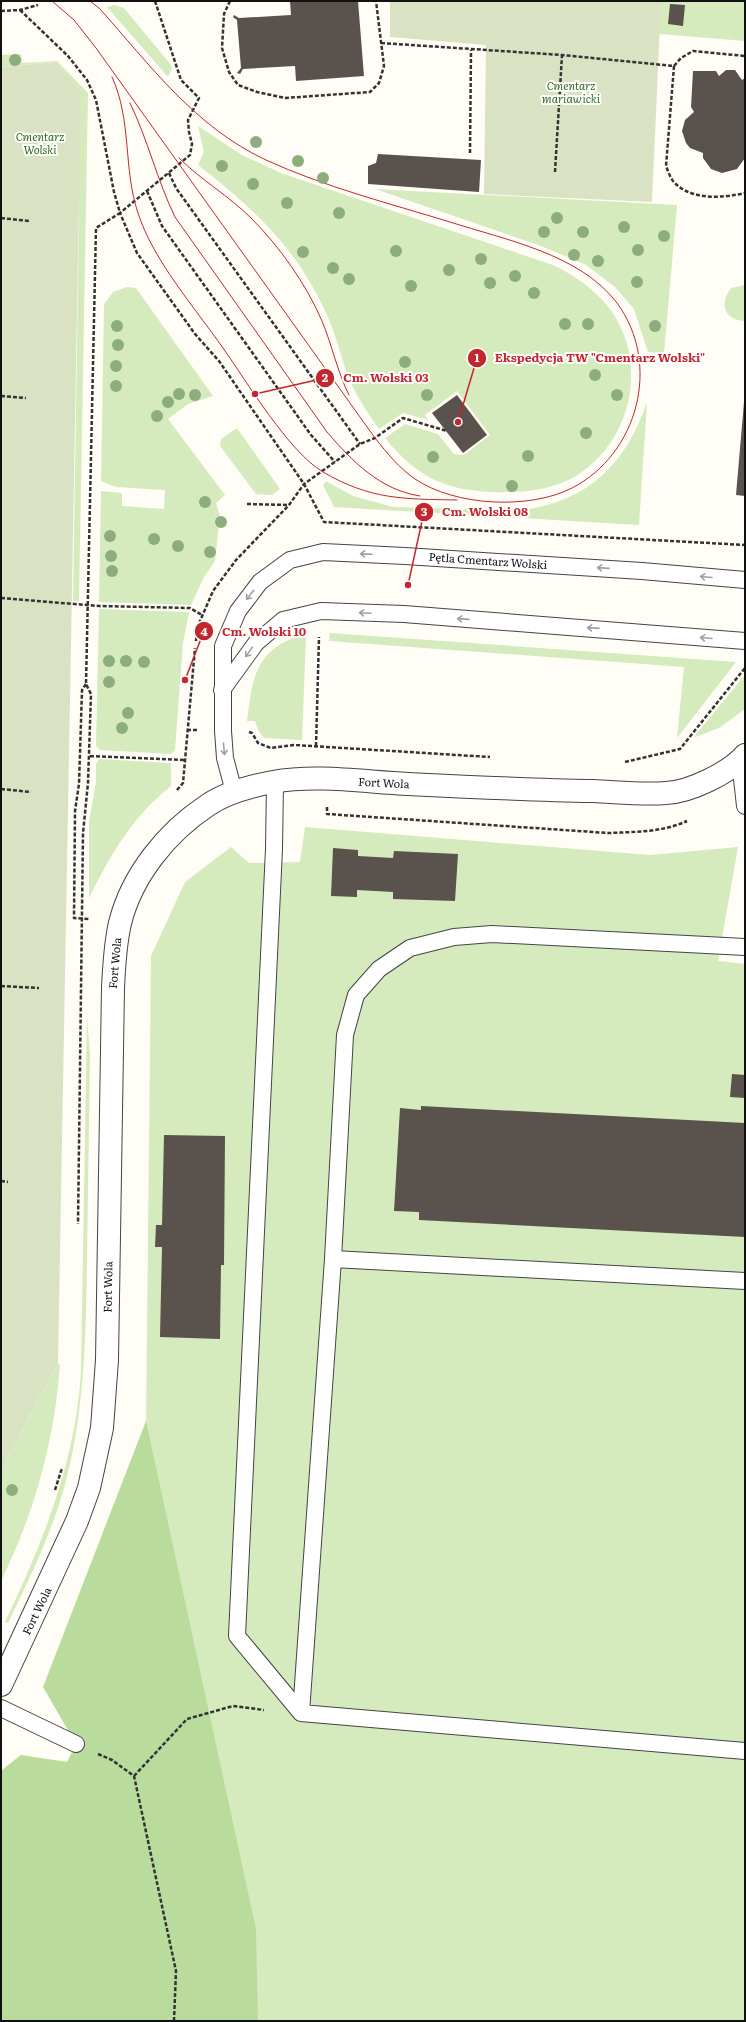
<svg xmlns="http://www.w3.org/2000/svg" width="746" height="2022" font-family="Literata,serif">
	<style>
		.green { fill: #d5ebbd }
		.forest { fill: #b9dc9c }
		.cemetery { fill: #d9e3c4 }
		.building { fill: #5a524d }
		.lines { fill: none; stroke-linecap: round; stroke-linejoin: round }
		.lane-casing { stroke: #444; stroke-width: 18 }
		.street-casing { stroke: #444; stroke-width: 24 }
		.path { stroke: #333; stroke-width: 2.5; stroke-dasharray: 4 2; stroke-linecap: butt }
		.lane { stroke: #fff; stroke-width: 16 }
		.street { stroke: #fff; stroke-width: 22 }
		.tram { stroke: #c4262e; stroke-width: 1 }
		.tree { fill: #8dad7f }
		.oneway { stroke: #a0a0a0 }
		.labels { text-anchor: middle; stroke-width: 4; stroke-linejoin: round; paint-order: stroke }
		.park-label { font-size: 11px; font-style: italic; fill: #2f6b1f; stroke: #fff }
		.street-label { font-size: 11px; fill: #111; stroke: #fff }
		.leader { fill: none; stroke: #c4262e; stroke-width: 1.5 }
		.callout-dot { fill: #c4262e; stroke: #fff; stroke-width: 1.5 }
		.mark-label { font-size: 12px; text-anchor: middle; font-weight: bold; fill: #fff }
		.callout-label { font-size: 12px; text-anchor: middle; font-weight: bold; fill: #c4262e; stroke: #fff; stroke-width: 4; stroke-linejoin: round; paint-order: stroke }
	</style>
	<rect width="100%" height="100%" fill="#fffdf5"/>
	<!-- green -->
	<path class="green" d="M661 1H745V41L659 34Z
		M114 5 124 8 171 65 172 68 168 77 107 7Z
		M21 54 22 63 57 61 88 93 79 601H73L79 217 56 62 1 67V55Z
		M198 126 242 155 281 173 553 265C576 276 594 289 610 309 649 362 632 442 576 476 550 491 520 493 491 492 443 490 415 475 385 438L405 424 438 434 454 454 464 455 490 435 457 391 425 415 428 420 403 413 379 429C367 412 355 394 347 374 340 353 335 331 325 311 295 246 253 208 198 165L204 152Z
		M375 189 677 205 664 353 648 352 634 309 615 287 586 265 541 246Z
		M745 285V321C724 320 719 304 731 288Z
		M127 287 136 288 213 396 188 404 168 419 225 495 216 503 220 516 215 561 204 577 191 605 99 602 101 491 122 493V506L164 509 165 490 116 487 101 481 104 304 113 292Z
		M647 402 639 525 334 507 323 485 326 481 353 496 393 507 515 511C585 504 625 467 647 402Z
		M237 428 280 489 272 495 256 494 220 446 221 439Z
		M99 609 189 612 183 643 175 750 171 754 100 750 96 746Z
		M330 633 736 662 677 738 684 667 329 641Z
		M296 637H306L302 740 264 738 258 730 255 721H247C252 682 254 652 296 637Z
		M745 675V709L719 728 693 738Z
		M99 759 171 763V786C132 817 111 854 89 898V822L96 782V764Z
		M305 827 650 855 738 847 718 961 745 964V2021H1V1771L21 1755 69 1770 91 1721 76 1621 146 1421 151 956 185 882 231 847 249 863 300 862Z
		M87 1015 90 1055C89 1123 88 1190 87 1258 86 1332 85 1405 67 1477 54 1528 31 1576 8 1623L5 1622C43 1542 76 1461 81 1371Z
		M58 1363 60 1365C54 1443 35 1511 1 1581V1469Z"/>
	<!-- forest -->
	<path class="forest" d="M146 1421 256 1929 258 2021H1V1771L21 1755 67 1762 76 1744 43 1687Z"/>
	<!-- cemetery -->
	<path class="cemetery" d="M390 1H661L652 202 484 194 486 45 390 37Z
		M56 62 81 91 58 1363 1 1469V67Z"/>
	<!-- building -->
	<path class="building" d="M290 1H358L364 76 296 81 295 66 243 69 240 74 237 73 241 68 237 20 233 17 234 15 239 18 291 15Z
		M670 4 685 5 683 26 668 24Z
		M726 70H735L742 80 745 78V158L737 169 722 173 711 169 703 158V153L690 148 686 143 682 131 685 120 694 112 691 107 693 71H716L719 76Z
		M378 154 481 160 479 192 368 184V166L376 163Z
		M457 395 487 435 463 453 432 413Z
		M744 402H745V496L736 495Z
		M333 848 358 850V856L393 858 394 851 458 854 455 901 393 899V892L357 890V897L331 896Z
		M732 1074 745 1075V1098L730 1097Z
		M421 1106 745 1123V1237L419 1220V1212L394 1211 400 1108 421 1110Z
		M164 1135 225 1136 224 1265H221L220 1339 160 1337 162 1247H155L156 1225H162Z"/>
	<g class="lines">
		<!-- lane casing -->
		<g class="lane-casing">
			<path id="lane" d="M222 690 256 643 283 620 321 611 404 614 745 641
				M740 761 745 806
				M275 782 274 849 237 1636 301 1713 745 1751
				M234 792 225 758 223 731V646L238 611 260 582 290 560 323 552 405 556 642 571 745 580
				M333 1259 345 1035 356 995 379 969 410 948 454 937 492 934 745 947
				M1 1708 76 1744
				M301 1713 333 1259 745 1281"/>
		</g>
		<!-- street casing -->
		<g class="street-casing">
			<path id="street" d="M1 1685 77 1521 89 1488 102 1428 107 1360 113 988C114 966 115 945 120 923 132 875 167 832 208 805 227 792 251 786 273 782 317 774 364 782 408 784 470 787 531 790 593 791 617 792 642 795 666 793 690 792 729 773 745 755"/>
		</g>
		<!-- path -->
		<path class="path" d="M155 1 181 80 199 98 188 120 189 132 192 144 190 155 120 213 137 253 195 334 219 361 304 484 324 522 745 545
			M230 1 224 14 222 48 229 72 238 85 257 92 285 98 370 92 379 83 384 66 376 1
			M20 10 68 56 87 80 96 100 114 192 120 213 96 228 86 684 91 694 88 783 83 833 78 1224
			M1 11 20 10 38 5
			M381 43 562 55 674 66 681 58 693 51 745 56
			M674 66 666 166C668 171 670 177 673 181 690 201 723 198 745 193
			M470 153 471 50
			M555 172 562 55
			M169 173 176 188 360 444
			M147 191 162 226 311 435 335 462
			M1 218 29 221
			M1 396 26 398
			M247 504 289 505
			M1 598 99 606 190 608 202 615
			M196 641 197 628 213 591 236 560 289 505 304 484 360 444 375 438 403 418 447 431
			M86 684 82 690 79 784 75 811 74 918 90 919
			M187 730H197
			M249 732 252 733 258 743 271 748 294 745 490 757
			M316 746 319 637
			M90 756 185 760
			M625 762 680 749 745 668
			M1 789 31 792
			M177 790 183 783 195 648
			M327 807V814L608 833C635 832 663 832 687 821
			M1 986 39 988
			M1 1181 8 1182
			M55 1490 62 1468
			M98 1754 112 1760 134 1776 176 1971 174 2021
			M134 1776 187 1719 233 1706 264 1710"/>
		<!-- lane -->
		<use href="#lane" class="lane"/>
		<!-- street -->
		<use href="#street" class="street"/>
		<!-- tram -->
		<path class="tram" d="M52 1 74 20 96 48 375 438C387 453 399 468 415 479 455 506 529 510 572 488 638 454 662 364 617 303 580 254 506 240 450 222 388 203 325 187 266 160 195 127 150 65 100 9L90 1
			M112 77C132 120 123 169 138 213 153 260 195 308 223 348 247 382 289 452 323 472 371 500 404 499 457 500
			M130 103C148 140 157 180 175 217L327 432C352 461 380 490 420 496
			M179 158C201 180 229 196 251 218 280 247 306 284 322 321 332 345 337 371 349 395"/>
	</g>
	<!-- trees -->
	<g class="tree">
		<circle cx="15" cy="60" r="6"/>
		<circle cx="256" cy="142" r="6"/>
		<circle cx="298" cy="161" r="6"/>
		<circle cx="222" cy="166" r="6"/>
		<circle cx="323" cy="178" r="6"/>
		<circle cx="253" cy="184" r="6"/>
		<circle cx="287" cy="203" r="6"/>
		<circle cx="339" cy="213" r="6"/>
		<circle cx="557" cy="218" r="6"/>
		<circle cx="624" cy="227" r="6"/>
		<circle cx="544" cy="232" r="6"/>
		<circle cx="583" cy="232" r="6"/>
		<circle cx="664" cy="236" r="6"/>
		<circle cx="638" cy="250" r="6"/>
		<circle cx="396" cy="251" r="6"/>
		<circle cx="303" cy="252" r="6"/>
		<circle cx="574" cy="255" r="6"/>
		<circle cx="481" cy="259" r="6"/>
		<circle cx="598" cy="261" r="6"/>
		<circle cx="333" cy="268" r="6"/>
		<circle cx="449" cy="270" r="6"/>
		<circle cx="515" cy="276" r="6"/>
		<circle cx="349" cy="279" r="6"/>
		<circle cx="637" cy="282" r="6"/>
		<circle cx="490" cy="283" r="6"/>
		<circle cx="411" cy="286" r="6"/>
		<circle cx="534" cy="293" r="6"/>
		<circle cx="565" cy="324" r="6"/>
		<circle cx="588" cy="324" r="6"/>
		<circle cx="117" cy="326" r="6"/>
		<circle cx="655" cy="326" r="6"/>
		<circle cx="118" cy="345" r="6"/>
		<circle cx="405" cy="362" r="6"/>
		<circle cx="116" cy="366" r="6"/>
		<circle cx="595" cy="375" r="6"/>
		<circle cx="116" cy="386" r="6"/>
		<circle cx="179" cy="394" r="6"/>
		<circle cx="195" cy="395" r="6"/>
		<circle cx="427" cy="395" r="6"/>
		<circle cx="617" cy="395" r="6"/>
		<circle cx="168" cy="402" r="6"/>
		<circle cx="157" cy="416" r="6"/>
		<circle cx="586" cy="433" r="6"/>
		<circle cx="528" cy="456" r="6"/>
		<circle cx="433" cy="457" r="6"/>
		<circle cx="512" cy="486" r="6"/>
		<circle cx="205" cy="502" r="6"/>
		<circle cx="221" cy="522" r="6"/>
		<circle cx="110" cy="536" r="6"/>
		<circle cx="154" cy="539" r="6"/>
		<circle cx="178" cy="546" r="6"/>
		<circle cx="210" cy="552" r="6"/>
		<circle cx="111" cy="556" r="6"/>
		<circle cx="112" cy="571" r="6"/>
		<circle cx="109" cy="661" r="6"/>
		<circle cx="126" cy="661" r="6"/>
		<circle cx="144" cy="662" r="6"/>
		<circle cx="109" cy="682" r="6"/>
		<circle cx="128" cy="713" r="6"/>
		<circle cx="122" cy="728" r="6"/>
		<circle cx="12" cy="1490" r="6"/>
	</g>
	<!-- one-way arrows -->
	<defs><path id="oneway-shaft" d="M-6 0H5M1.5-3L5.5 0L1.5 3" fill="none" stroke-width="1.6" stroke-linecap="round" stroke-linejoin="round"/></defs>
	<g class="oneway">
		<use href="#oneway-shaft" transform="translate(366 554) rotate(-178)"/>
		<use href="#oneway-shaft" transform="translate(603 568) rotate(-176)"/>
		<use href="#oneway-shaft" transform="translate(706 577) rotate(-175)"/>
		<use href="#oneway-shaft" transform="translate(250 595) rotate(128)"/>
		<use href="#oneway-shaft" transform="translate(365 613) rotate(-177)"/>
		<use href="#oneway-shaft" transform="translate(463 619) rotate(-176)"/>
		<use href="#oneway-shaft" transform="translate(593 628) rotate(-176)"/>
		<use href="#oneway-shaft" transform="translate(706 638) rotate(-175)"/>
		<use href="#oneway-shaft" transform="translate(249 652) rotate(125)"/>
		<use href="#oneway-shaft" transform="translate(224 749) rotate(85)"/>
	</g>
	<g class="labels">
		<!-- park labels -->
		<g class="park-label">
			<text x="571" y="90">Cmentarz<tspan x="571" dy="13">mariawicki</tspan></text>
			<text x="40" y="141">Cmentarz<tspan x="40" dy="13">Wolski</tspan></text>
		</g>
		<!-- street labels -->
		<g class="street-label">
			<text transform="translate(488 561) rotate(4)" y="4">Pętla Cmentarz Wolski</text>
			<text transform="translate(384 783) rotate(3)" y="4">Fort Wola</text>
			<text transform="translate(115 963) rotate(-85)" y="4">Fort Wola</text>
			<text transform="translate(108 1287) rotate(-89)" y="4">Fort Wola</text>
			<text transform="translate(37 1611) rotate(-64)" y="4">Fort Wola</text>
		</g>
	</g>
	<!-- callouts -->
	<path class="leader" d="M458 422L477 358M255 394L325 378M408 585L424 512M185 680L204 631"/>
	<g class="callout-dot">
		<circle cx="458" cy="422" r="4"/>
		<circle cx="255" cy="394" r="4"/>
		<circle cx="408" cy="585" r="4"/>
		<circle cx="185" cy="680" r="4"/>
		<circle cx="477" cy="358" r="10"/>
		<circle cx="325" cy="378" r="10"/>
		<circle cx="424" cy="512" r="10"/>
		<circle cx="204" cy="631" r="10"/>
	</g>
	<g class="mark-label">
		<text x="477" y="362">1</text>
		<text x="325" y="382">2</text>
		<text x="424" y="516">3</text>
		<text x="204" y="636">4</text>
	</g>
	<g class="callout-label">
		<text x="600" y="362">Ekspedycja TW "Cmentarz Wolski"</text>
		<text x="386" y="382">Cm. Wolski 03</text>
		<text x="485" y="516">Cm. Wolski 08</text>
		<text x="264" y="636">Cm. Wolski 10</text>
	</g>
	<!-- border -->
	<rect width="746" height="2022" fill="none" stroke="#111111" stroke-width="4"/>
</svg>
